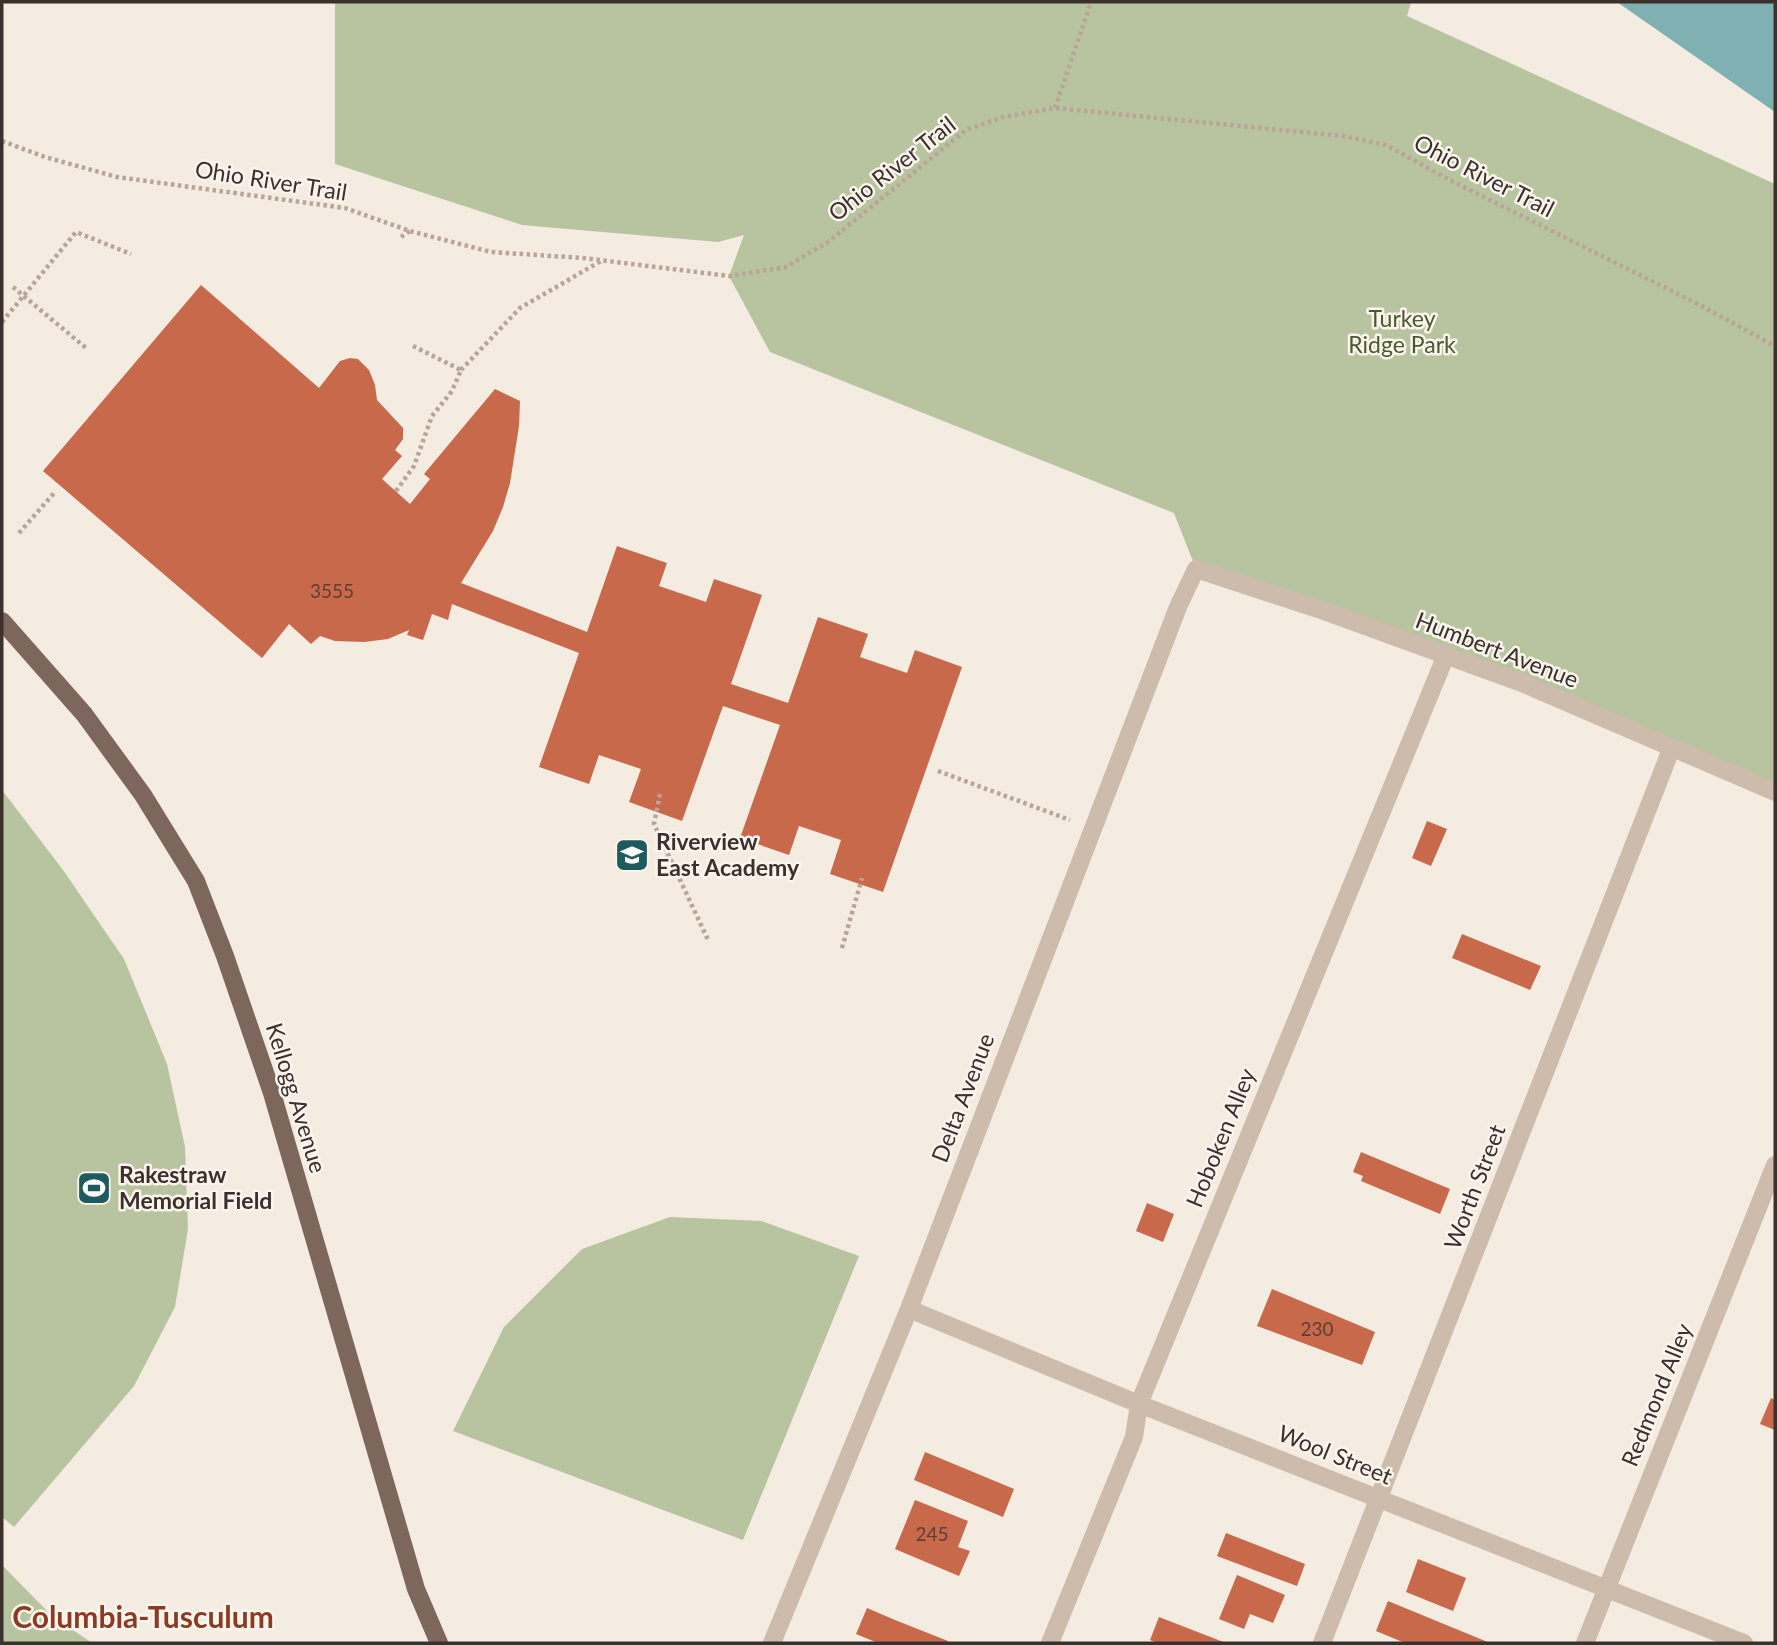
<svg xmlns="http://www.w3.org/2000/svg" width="1777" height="1645" font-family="Lato,sans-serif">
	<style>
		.green { fill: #b8c4a0 }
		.water { fill: #7fb0b2 }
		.building { fill: #c8694b }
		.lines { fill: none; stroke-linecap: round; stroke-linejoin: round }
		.path { stroke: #b9a596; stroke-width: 4.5; stroke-dasharray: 3.5 3.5; stroke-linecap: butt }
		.lane { stroke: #cdbbac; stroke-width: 18 }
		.street { stroke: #cdbbac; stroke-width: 18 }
		.primary { stroke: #7d675c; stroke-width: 18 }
		.labels { text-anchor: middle; stroke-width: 5; stroke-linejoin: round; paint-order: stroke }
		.number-label { font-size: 19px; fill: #5e3e33 }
		.street-label { font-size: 23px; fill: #3b302b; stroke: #fbf5ee }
		.park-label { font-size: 23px; fill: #4a5a2e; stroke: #fbf5ee }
		.poi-label { font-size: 23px; font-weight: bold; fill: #3b302b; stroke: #fbf5ee; text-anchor: start }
		.district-label { font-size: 30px; font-weight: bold; fill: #8c3b22; stroke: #fbf5ee }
	</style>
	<rect width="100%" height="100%" fill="#f4ebe1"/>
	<!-- green -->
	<path class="green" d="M335 2H1411L1407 16 1775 184V792L1522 683 1196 569 1174 513 770 352 729 276 744 235 718 242 522 225 335 164Z
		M2 790 63 870 124 959 167 1064 185 1147 188 1229 175 1307 134 1386 14 1527 2 1517Z
		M670 1217 761 1221 859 1256 743 1540 453 1431 504 1327 582 1249Z
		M2 1565 51 1615 92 1643H2Z"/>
	<!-- water -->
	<path class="water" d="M1617 2H1775V112Z"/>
	<!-- building -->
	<path class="building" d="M201 285 319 388 340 361 350 358 358 359 369 370 375 385 377 400 403 428V439L395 450 402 456 382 479 410 504 430 479 424 474 495 389 520 401 519 426 510 483 503 507 493 531 461 583 587 632 617 546 667 563 659 586 706 602 714 579 762 595 731 684 788 703 818 617 868 634 860 657 907 673 915 650 962 667 883 892 830 874 841 840 799 826 789 855 740 838 780 725 723 706 682 821 629 802 641 769 599 755 589 784 539 767 579 653 452 604 448 620 432 614 423 640 407 635 409 630 388 639 364 642 335 641 320 636 311 644 289 624 262 658 43 471Z
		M1427 821 1447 829 1431 866 1412 858Z
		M1462 934 1541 966 1530 990 1452 958Z
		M1361 1152 1450 1189 1440 1214 1361 1181 1363 1176 1353 1172Z
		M1147 1203 1174 1214 1163 1242 1136 1231Z
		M1272 1289 1375 1332 1362 1365 1257 1326Z
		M1771 1398 1775 1400V1430L1760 1424Z
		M925 1452 1014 1489 1003 1517 914 1480Z
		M915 1500 968 1521 958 1547 970 1551 959 1576 895 1549Z
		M1226 1533 1305 1564 1297 1586 1217 1556Z
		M1418 1559 1466 1578 1453 1611 1406 1592Z
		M1237 1575 1285 1595 1273 1623 1250 1614 1244 1629 1219 1619Z
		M1388 1601 1490 1643H1405L1376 1631Z
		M867 1608 895 1620 948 1641 947 1643H878L856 1634Z
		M1159 1617 1226 1643H1157L1150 1640Z"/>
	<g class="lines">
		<!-- path -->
		<path class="path" d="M1055 108 1091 2
			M2 141 45 157 117 177 345 208 410 231 491 252 583 258 729 276 786 267 828 242 966 130 1003 117 1055 108 1343 136 1386 145 1448 179 1694 302 1775 346
			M401 237 410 231
			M13 287 86 348
			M2 322 76 232 131 254
			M461 370 520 308 601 261
			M396 491 414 466 432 416 452 391 461 370 411 345
			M19 533 55 492
			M938 771 1070 820
			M660 794 654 824 709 942
			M842 948 862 878"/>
		<!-- lane -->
		<path class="lane" d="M1050 1643 1134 1437 1139 1404 1446 655
			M1585 1643 1775 1165"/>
		<!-- street -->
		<path class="street" d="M909 1309 1139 1404 1744 1643
			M772 1643 909 1309 1178 607 1196 569 1324 611 1522 683 1775 792
			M1322 1643 1672 747"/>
		<!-- primary -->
		<path class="primary" d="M2 621 84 714 143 795 196 881 225 956 272 1093 416 1589 439 1643"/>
	</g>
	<!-- icons -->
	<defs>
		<g id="school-square" transform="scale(1.75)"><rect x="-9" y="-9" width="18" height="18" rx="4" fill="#1f5a5e" stroke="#fbf5ee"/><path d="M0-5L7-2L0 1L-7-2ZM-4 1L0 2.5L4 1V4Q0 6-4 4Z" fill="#fff"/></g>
		<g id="stadium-square" transform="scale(1.75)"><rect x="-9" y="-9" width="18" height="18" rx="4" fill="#1f5a5e" stroke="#fbf5ee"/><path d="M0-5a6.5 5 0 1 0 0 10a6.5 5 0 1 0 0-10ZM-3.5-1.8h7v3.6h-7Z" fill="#fff"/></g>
	</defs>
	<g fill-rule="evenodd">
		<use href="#school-square" x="632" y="855"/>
		<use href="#stadium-square" x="94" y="1188"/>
	</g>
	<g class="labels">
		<!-- number labels -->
		<g class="number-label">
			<text x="332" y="598">3555</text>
			<text x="1317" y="1336">230</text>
			<text x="932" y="1541">245</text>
		</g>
		<!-- street labels -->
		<g class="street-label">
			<text transform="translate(892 169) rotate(-38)" y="8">Ohio River Trail</text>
			<text transform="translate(1484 176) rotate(27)" y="8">Ohio River Trail</text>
			<text transform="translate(271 181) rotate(9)" y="8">Ohio River Trail</text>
			<text transform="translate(1497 650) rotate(21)" y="8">Humbert Avenue</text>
			<text transform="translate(296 1098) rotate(73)" y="8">Kellogg Avenue</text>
			<text transform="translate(963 1098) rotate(-69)" y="8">Delta Avenue</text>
			<text transform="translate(1221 1138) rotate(-68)" y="8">Hoboken Alley</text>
			<text transform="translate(1475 1187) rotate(-69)" y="8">Worth Street</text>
			<text transform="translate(1657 1395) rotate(-68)" y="8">Redmond Alley</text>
			<text transform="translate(1335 1455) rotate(22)" y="8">Wool Street</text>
		</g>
		<!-- park labels -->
		<g class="park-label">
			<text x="1402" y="327">Turkey<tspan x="1402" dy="26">Ridge Park</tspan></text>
		</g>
		<!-- poi labels -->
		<g class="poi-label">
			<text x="656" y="850">Riverview<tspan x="656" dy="26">East Academy</tspan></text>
			<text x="119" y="1183">Rakestraw<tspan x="119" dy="26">Memorial Field</tspan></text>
		</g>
		<!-- district labels -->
		<g class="district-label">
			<text x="143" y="1628">Columbia-Tusculum</text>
		</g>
	</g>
	<!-- border -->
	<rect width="1777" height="1645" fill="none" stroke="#3b302b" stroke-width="7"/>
</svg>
